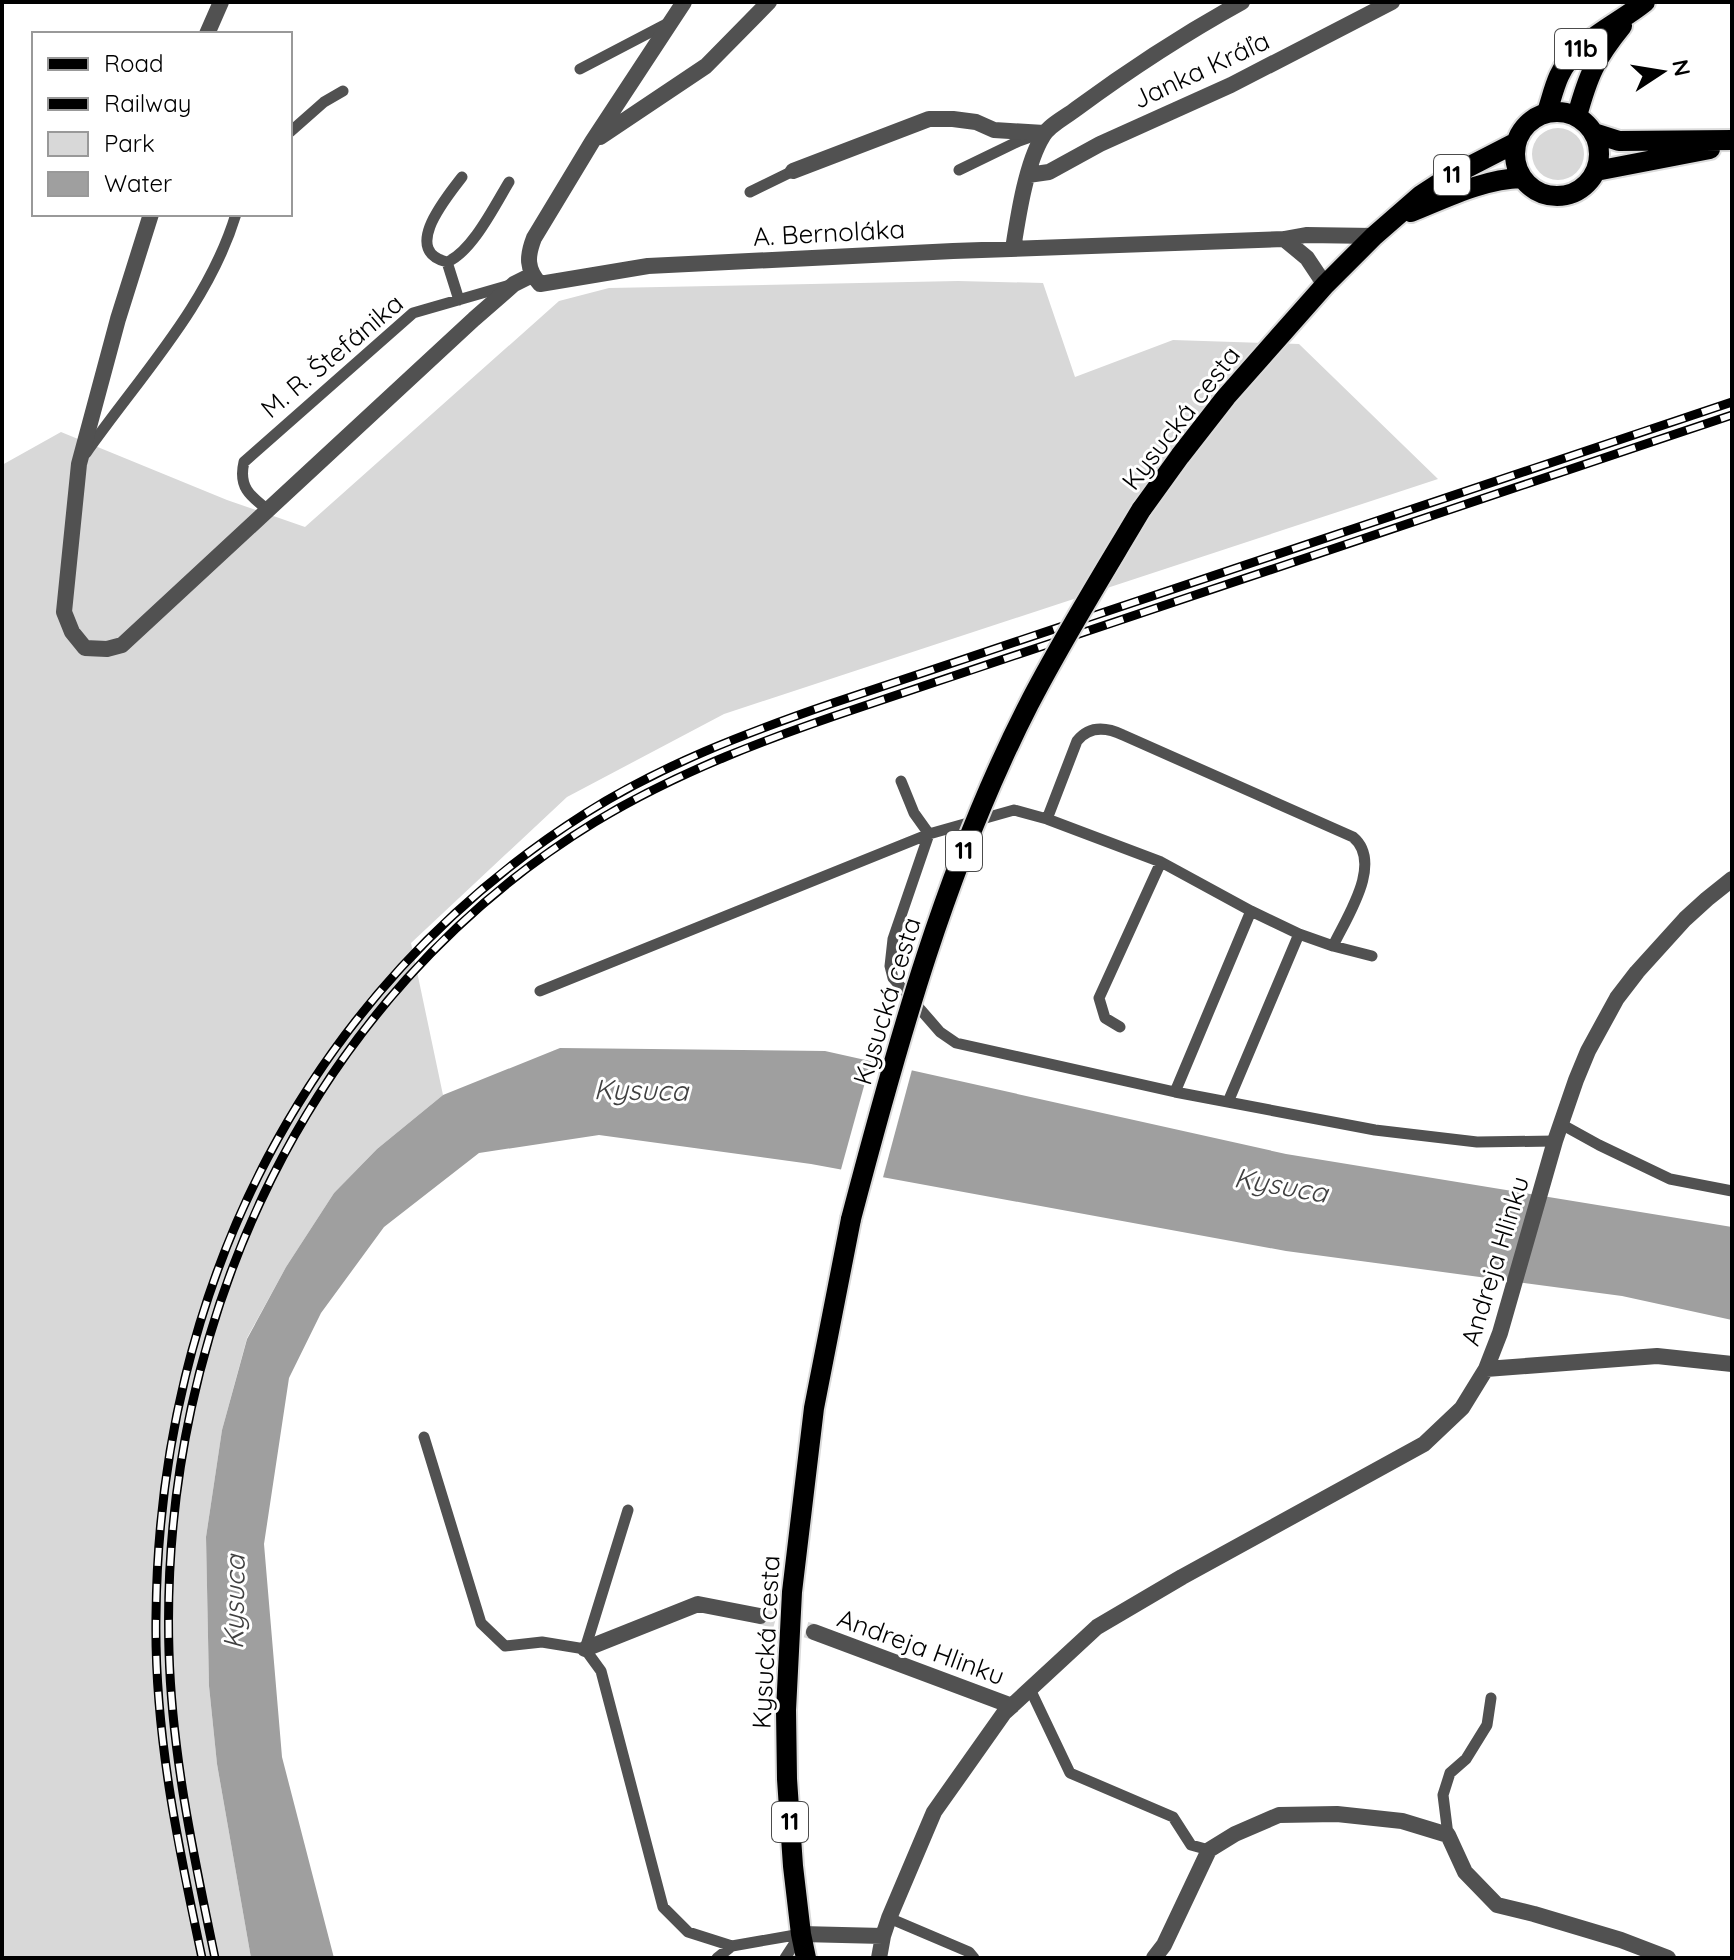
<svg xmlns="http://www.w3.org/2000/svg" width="1734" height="1960" font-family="Quicksand,sans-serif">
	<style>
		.green { fill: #d8d8d8 }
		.water { fill: #9f9f9f }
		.pier { fill: #fff }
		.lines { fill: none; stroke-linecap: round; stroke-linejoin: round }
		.street-tunnel { stroke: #d9d9d9; stroke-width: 16; stroke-dasharray: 16 8; stroke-linecap: butt }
		.primary-casing { stroke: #dbdbdb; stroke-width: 24 }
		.lane { stroke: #515151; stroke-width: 11 }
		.street { stroke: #515151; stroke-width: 16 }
		.primary { stroke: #000; stroke-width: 20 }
		.rail-casing { stroke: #000; stroke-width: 9 }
		.rail { stroke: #fff; stroke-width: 6; stroke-dasharray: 18; stroke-linecap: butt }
		.primary-bridge-casing { stroke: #dbdbdb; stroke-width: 24; stroke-linecap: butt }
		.primary-bridge { stroke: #000; stroke-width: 20 }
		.labels { text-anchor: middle; stroke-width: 6; stroke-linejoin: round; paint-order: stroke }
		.shield { fill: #fff; stroke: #4c4c4c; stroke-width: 2 }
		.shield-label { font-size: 24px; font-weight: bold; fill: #000 }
		.street-label { font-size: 26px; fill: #000; stroke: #fff }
		.water-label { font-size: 28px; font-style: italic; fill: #404040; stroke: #fff }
	</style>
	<rect width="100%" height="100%" fill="#fff"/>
	<!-- green -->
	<path class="green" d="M1532 154a26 26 0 1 1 52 0a26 26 0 1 1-52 0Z
		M958 281 1043 283 1075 377 1173 340 1299 344 1438 479 724 714 567 797 411 943 443 1095 377 1149 334 1193 286 1267 247 1338 222 1430 206 1537 209 1686 217 1764 251 1958H2V465L61 432 227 500 305 527 559 301 609 288Z"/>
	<!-- water -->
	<path class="water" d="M560 1048 825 1051 1286 1154 1732 1227V1320L1622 1296 1286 1251 811 1164 599 1135 479 1153 384 1227 321 1313 289 1378 264 1544 282 1757 334 1958H251L217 1764 209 1686 206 1537 222 1430 247 1339 286 1267 334 1193 377 1149 443 1095Z"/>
	<!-- pier -->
	<path class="pier" d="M872 1057 913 1066 882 1181 840 1173Z"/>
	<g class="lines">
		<!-- street-tunnel -->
		<path class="street-tunnel" d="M760 1616 814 1632"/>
		<!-- primary casing -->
		<g class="primary-casing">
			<path id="primary" d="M1515 154a42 42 0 1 1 84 0a42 42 0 1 1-84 0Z
				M1547 112C1551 100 1554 87 1559 76 1575 41 1617 25 1645 2
				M1577 116C1588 76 1595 59 1622 26
				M1594 133 1619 141 1732 140
				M1596 171 1710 149
				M1411 212C1446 198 1483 179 1522 178
				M1141 510 1180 456 1226 397 1325 285 1374 236 1421 195 1447 178 1515 143
				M806 1958 801 1934 793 1866 787 1779 786 1710 792 1592 814 1408 851 1219"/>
		</g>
		<!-- lane -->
		<path class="lane" d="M580 69 668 23
			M290 132 324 102 343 91
			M959 170 1019 141 1036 135
			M750 192 793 171
			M447 262C472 252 495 205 509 182
			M459 300 447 262C401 251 446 198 462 177
			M86 453C140 376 208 306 236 214
			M268 510C250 496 238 487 244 462L413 313 510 285
			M901 781 914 813 929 834 893 939 890 966 893 978 940 1032 956 1043 1175 1092 1375 1130 1477 1142 1555 1141
			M1047 819 1077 741C1089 726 1106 727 1123 735L1353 837C1384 863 1346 918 1333 946
			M540 991 929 834 1014 810 1047 819 1161 862 1251 911 1299 934 1333 946 1372 956
			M1120 1027 1105 1018 1099 998 1161 862
			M1175 1092 1251 911
			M1228 1102 1299 934
			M1561 1124 1599 1145 1670 1179 1732 1191
			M424 1437 481 1623 505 1646 542 1642 585 1649 601 1671 663 1907 688 1932 732 1946 801 1934
			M585 1649 628 1510
			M1030 1689 1070 1773 1173 1817 1191 1845 1209 1850
			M1448 1835 1443 1795 1450 1773 1466 1759 1487 1725 1491 1698
			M889 1918 969 1952 974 1958
			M717 1958 732 1946
			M785 1958 800 1935"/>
		<!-- street -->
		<path class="street" d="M684 2 592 142 534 238C527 256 526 269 540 284L648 266 953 251 1284 239 1306 235 1374 236
			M207 34 221 2
			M600 137 706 66 769 2
			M793 171 929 119H953L976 122 994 130 1044 133
			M1028 175 1049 172 1100 144 1231 85 1392 2
			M151 214 118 319 79 464 64 612 72 632 85 648 107 649 122 645 474 319 514 284 532 275
			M1284 239 1307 258 1325 285
			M1013 249C1018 217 1026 163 1043 136 1049 125 1066 117 1076 109 1129 70 1184 34 1242 2
			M1486 1369 1657 1356 1732 1364
			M814 1632 1012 1706
			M585 1649 698 1604 760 1616
			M801 1934 883 1936
			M879 1958 883 1936 889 1918 934 1812 1004 1713 1097 1627 1182 1577 1424 1444 1462 1408 1486 1369 1500 1333 1555 1141 1576 1080 1588 1051 1617 998 1637 972 1685 919 1707 899 1732 879
			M1154 1958 1164 1945 1209 1850 1235 1834 1279 1815 1337 1814 1402 1821 1448 1835 1465 1872 1497 1905 1534 1914 1621 1940 1668 1958"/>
		<!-- primary -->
		<use href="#primary" class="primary"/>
		<!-- rail casing -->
		<g class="rail-casing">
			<path id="rail" d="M202 1958C178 1845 154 1732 156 1616 159 1288 307 990 586 813 662 765 746 733 830 704L1732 402
				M215 1958C194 1857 172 1756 169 1652 159 1323 310 996 595 822 679 771 771 737 864 706L1732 415"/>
		</g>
		<!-- rail -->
		<use href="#rail" class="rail"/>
		<!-- primary-bridge casing -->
		<g class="primary-bridge-casing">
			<path id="primary-bridge" d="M851 1219C897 1044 946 866 1029 704 1063 638 1103 574 1141 510"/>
		</g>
		<!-- primary-bridge -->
		<use href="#primary-bridge" class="primary-bridge"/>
	</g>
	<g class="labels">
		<!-- shield labels -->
		<g class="shield">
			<rect x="1555" y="29" width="52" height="40" rx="6"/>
			<rect x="1434" y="155" width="36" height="40" rx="6"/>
			<rect x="946" y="831" width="36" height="40" rx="6"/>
			<rect x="772" y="1802" width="36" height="40" rx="6"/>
		</g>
		<g class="shield-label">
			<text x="1581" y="57">11b</text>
			<text x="1452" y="183">11</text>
			<text x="964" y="859">11</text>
			<text x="790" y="1830">11</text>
		</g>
		<!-- street labels -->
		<g class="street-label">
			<text transform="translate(1201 70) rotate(-25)" y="9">Janka Kráľa</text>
			<text transform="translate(829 233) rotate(-3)" y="9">A. Bernoláka</text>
			<text transform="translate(332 356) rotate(-40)" y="9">M. R. Štefánika</text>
			<text transform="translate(1181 418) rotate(-52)" y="9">Kysucká cesta</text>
			<text transform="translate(887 1001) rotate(-73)" y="9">Kysucká cesta</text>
			<text transform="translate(1495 1261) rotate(-73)" y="9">Andreja Hlinku</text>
			<text transform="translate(766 1642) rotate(-87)" y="9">Kysucká cesta</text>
			<text transform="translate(921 1647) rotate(20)" y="9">Andreja Hlinku</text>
		</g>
		<!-- water labels -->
		<g class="water-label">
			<text transform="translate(641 1090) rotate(1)" y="10">Kysuca</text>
			<text transform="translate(1281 1185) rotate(10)" y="10">Kysuca</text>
			<text transform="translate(234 1602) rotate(-89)" y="10">Kysuca</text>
		</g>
	</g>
	<!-- border -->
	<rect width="1734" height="1960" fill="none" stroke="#000000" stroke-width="8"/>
	<!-- legend -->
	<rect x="32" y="32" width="260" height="184" fill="#ffffff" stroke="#999999" stroke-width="2"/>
	<rect x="48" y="58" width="40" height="12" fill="#000000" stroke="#999999" stroke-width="2"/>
	<text x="104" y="72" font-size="24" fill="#000000">Road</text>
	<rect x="48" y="98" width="40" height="12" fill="#000000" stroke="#999999" stroke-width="2"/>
	<text x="104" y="112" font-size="24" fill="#000000">Railway</text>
	<rect x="48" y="132" width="40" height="24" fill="#d8d8d8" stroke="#999999" stroke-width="2"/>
	<text x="104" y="152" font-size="24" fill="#000000">Park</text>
	<rect x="48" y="172" width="40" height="24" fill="#9f9f9f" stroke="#999999" stroke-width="2"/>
	<text x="104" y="192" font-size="24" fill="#000000">Water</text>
	<!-- north arrow -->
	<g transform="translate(1662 72) rotate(78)" stroke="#ffffff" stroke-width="6" paint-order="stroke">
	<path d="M0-6L14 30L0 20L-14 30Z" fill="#000000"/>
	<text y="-12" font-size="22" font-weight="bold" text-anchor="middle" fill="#000000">N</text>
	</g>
</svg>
